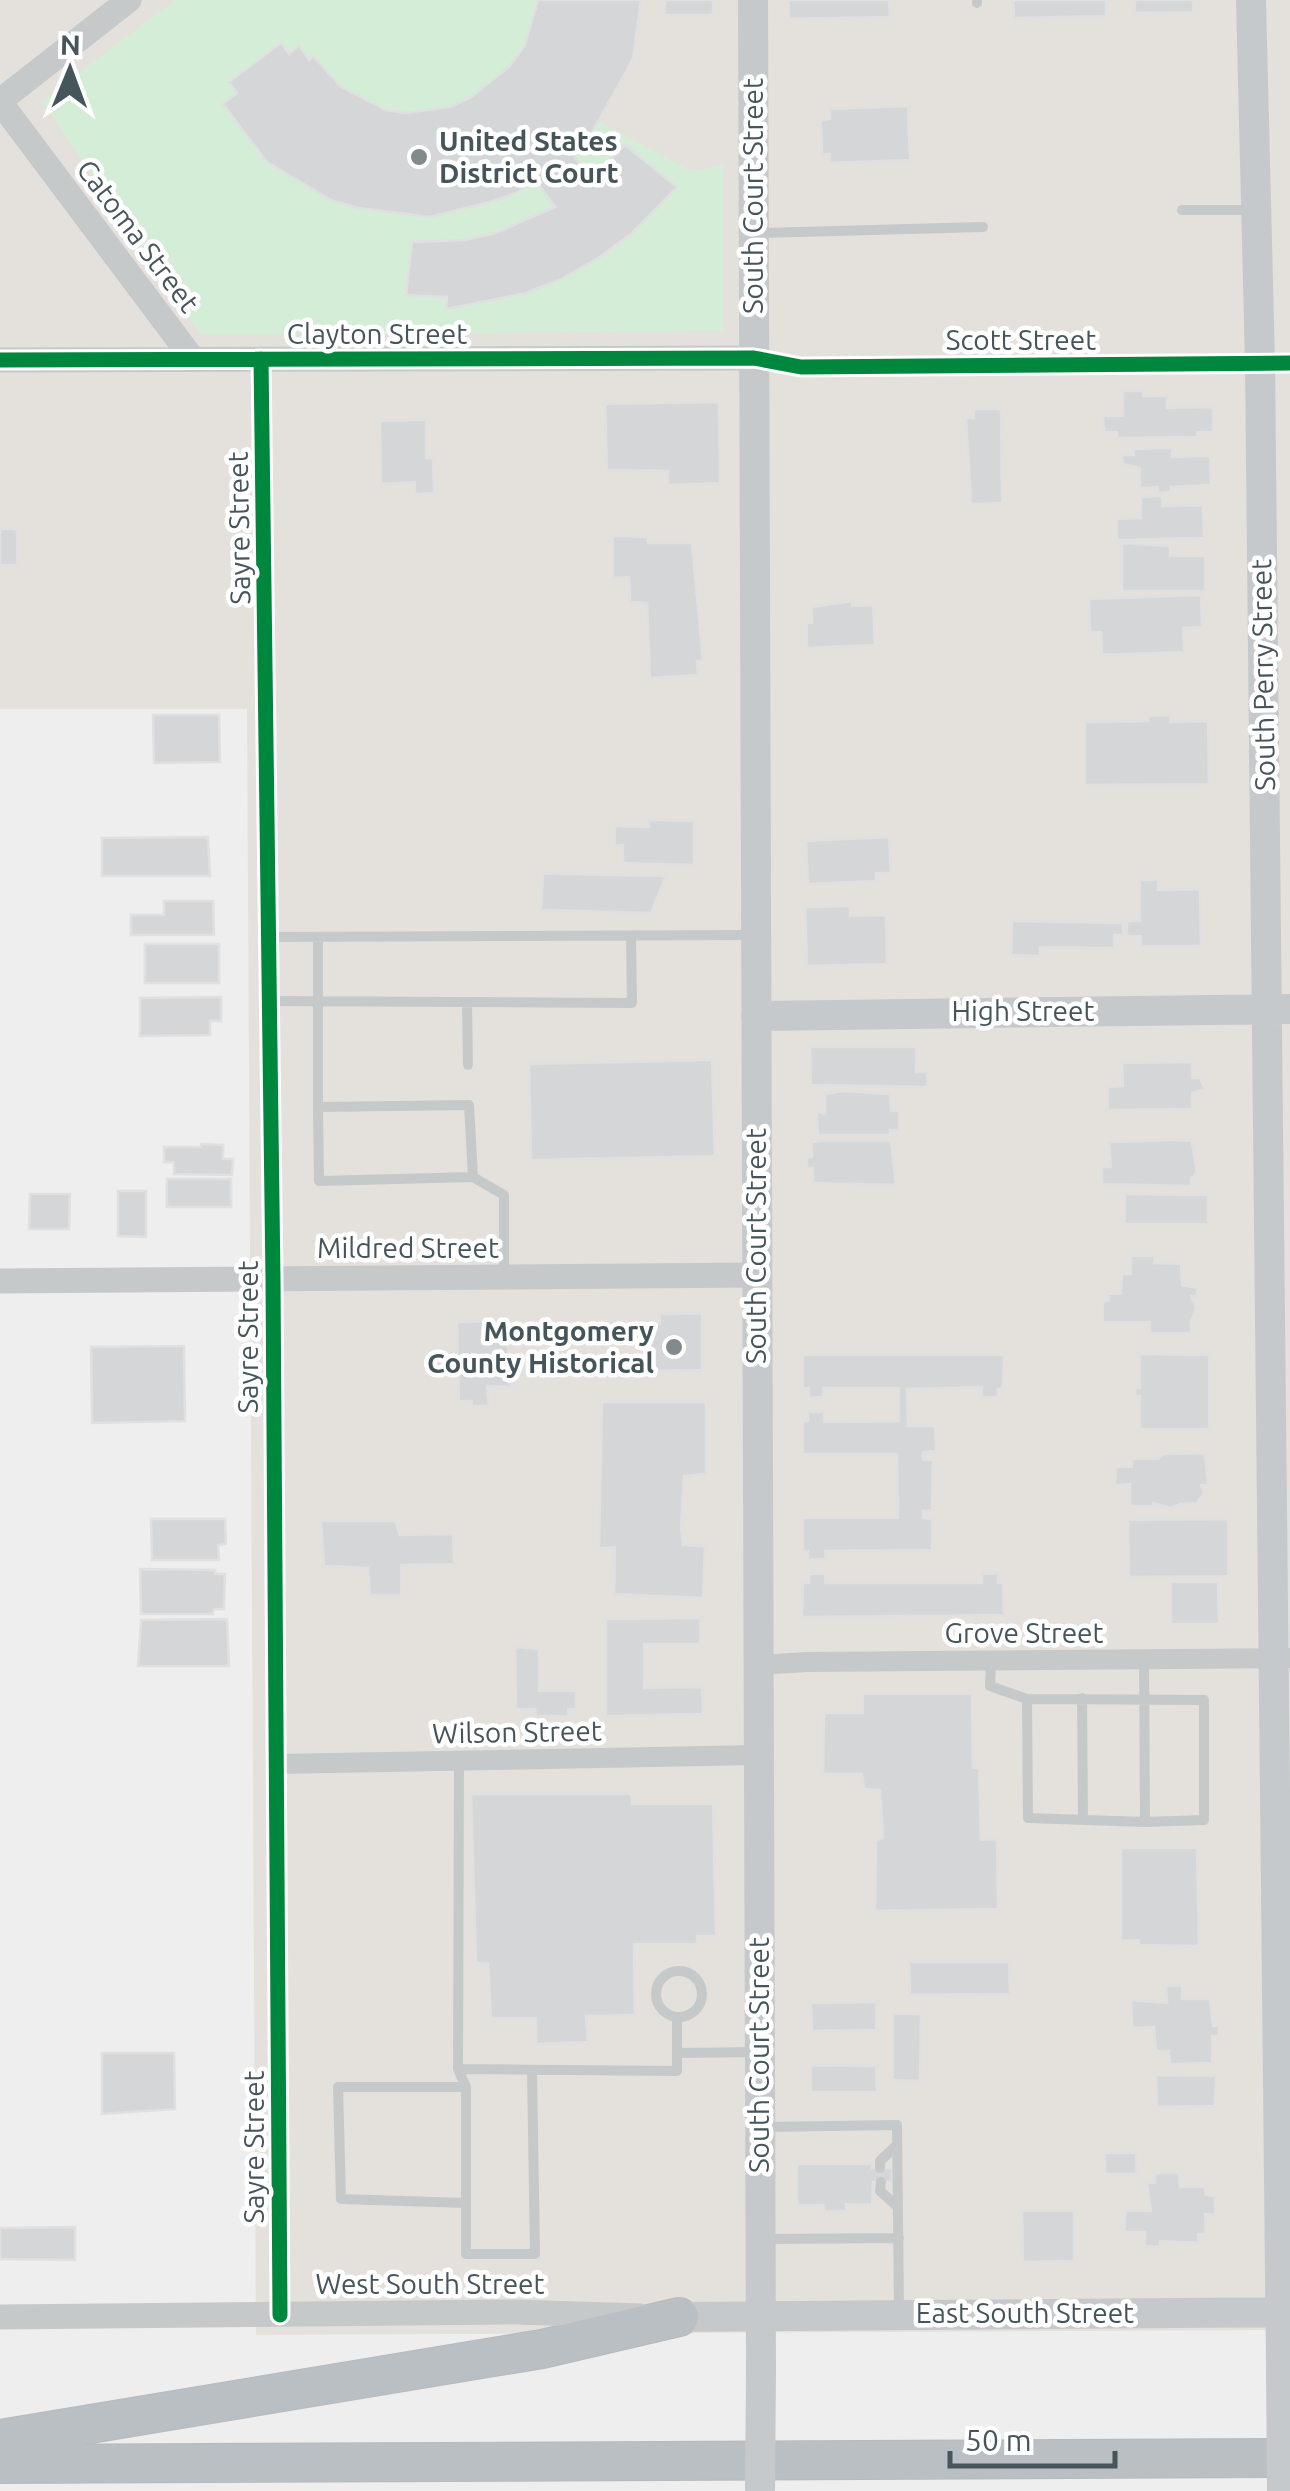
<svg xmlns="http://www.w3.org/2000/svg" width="1290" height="2491" font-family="Ubuntu,sans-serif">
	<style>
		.commercial { fill: #e4e0dc }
		.green { fill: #d4edd7 }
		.building { fill: #d5d6d7; stroke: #e0e0e1; stroke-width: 2.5 }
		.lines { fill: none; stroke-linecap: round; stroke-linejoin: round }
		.motorway-casing { stroke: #b4babe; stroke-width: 40 }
		.service { stroke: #c6c9ca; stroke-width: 10 }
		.minor { stroke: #c6c9ca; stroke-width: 20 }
		.tertiary { stroke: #c6c9ca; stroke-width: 25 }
		.secondary { stroke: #c5c9cb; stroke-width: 30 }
		.motorway { stroke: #b9bfc2; stroke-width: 38 }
		.secondary-bridge { stroke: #c5c9cb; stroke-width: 30 }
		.cycleway-casing { stroke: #fff; stroke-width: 21 }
		.cycleway { stroke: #00873e; stroke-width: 15 }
		.poi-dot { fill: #818b8e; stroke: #fff; stroke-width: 4 }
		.labels { text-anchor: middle; stroke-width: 9; stroke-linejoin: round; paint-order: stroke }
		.poi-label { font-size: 28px; font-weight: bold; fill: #46555a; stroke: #fff; text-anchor: start }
		.street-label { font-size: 28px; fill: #46555a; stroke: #fff }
	</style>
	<rect width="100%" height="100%" fill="#efeeee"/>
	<!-- commercial -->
	<path class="commercial" d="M0 0H1290V2330L256 2335 247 709H0Z"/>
	<!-- green -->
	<path class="green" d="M175 0H641L633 59 598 121 693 172 723 165V331L201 335 42 101Z"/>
	<!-- building -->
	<path class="building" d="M538 0H641L633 59 591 134 572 153 591 180 625 145 677 187 632 233 598 258 561 279 526 293 446 309 447 297 406 295 412 242 465 240 496 233 555 207 535 179 518 192 497 200 430 217 358 208 331 200 267 162 223 104 237 93 229 82 281 43 289 54 299 45 309 60 313 56 341 87 386 110 405 113 450 107 470 98 510 66 525 45Z
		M665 0H713V15H665Z
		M789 0H889L890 17 789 19Z
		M1013 0H1106V16L1014 18Z
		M1135 0H1193V12L1135 13Z
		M908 106 910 160 830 163V154H822L821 120 830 119V109Z
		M1123 391H1143V396H1167V408L1213 407V432H1197V437L1117 438V432H1104L1103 416H1123Z
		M719 402 720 483 668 485V471L607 470 605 404Z
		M974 409H1001L1002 503 971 504 966 418H974Z
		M426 420V458H433L434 493 415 494V482L381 484 380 421Z
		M1172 448V457L1210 456 1211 485 1171 487V492L1158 493V487L1140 488V468L1123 464 1122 455H1134L1133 449Z
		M0 450V529H17V565H0Z
		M1162 496V506L1203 505 1204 538 1117 540V519L1141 518V497Z
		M613 536 648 537V543H692L703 661H697L698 675 650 678 647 603 630 602 629 577 613 578Z
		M1122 543 1170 546V556H1205V591H1122Z
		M1201 595 1202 627 1183 628 1184 652 1102 655 1101 632H1090L1089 599Z
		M852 601V606L873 605 875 645 807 648V623H812V607Z
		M153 715H219L220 762 154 763Z
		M1171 715 1170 722 1208 721 1209 784 1085 785V722L1148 721V716Z
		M649 820 694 821V865L623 863V845L615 846V826L649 827Z
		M208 837 210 876H102V838Z
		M889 837 891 873H876V881L808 884 806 841Z
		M543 873 567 874 666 876 651 913 541 910Z
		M1140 880H1158V890L1200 889 1201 946H1141V936H1127V921H1140Z
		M164 901H213L214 935H131V915H164Z
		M850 906V916L886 915 887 964 807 966 805 907Z
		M1012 921 1123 923V935H1114V948L1040 947V956L1011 955Z
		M145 944H219V983H145Z
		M221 997V1021H210V1035L140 1036V998Z
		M810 1047H916V1072H927L928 1087 811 1085Z
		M712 1060 715 1156 531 1160 529 1064Z
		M1192 1062V1078H1200L1205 1089 1192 1093V1109L1108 1110V1087L1123 1086 1122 1063Z
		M843 1091 890 1094 891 1111H899V1130H890V1135H818L817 1111 825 1114V1094Z
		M1173 1140 1192 1141 1197 1173 1191 1178V1186L1102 1184V1167H1111L1109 1142Z
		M822 1141H891L896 1185 813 1183V1168H807V1157H812V1142Z
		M201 1144 223 1145V1159H233L232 1175 174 1174V1162H164V1147H201Z
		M167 1179H231V1207H167Z
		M118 1191H146V1237L118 1236Z
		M30 1194H70L69 1229H29Z
		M1125 1194 1208 1195V1224H1125Z
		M1131 1256H1155L1154 1263 1181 1264 1182 1285 1197 1288V1296H1191L1196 1308 1191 1321V1333H1150V1322H1103V1301H1109L1108 1294 1121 1293 1122 1274H1131Z
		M702 1313V1370L648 1371 645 1324H660V1314Z
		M489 1321 490 1328 507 1329 510 1387 487 1386 489 1406H472V1401H459L457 1322Z
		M184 1346 185 1421 92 1423 91 1347Z
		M1140 1354 1209 1355V1429H1140V1396H1135V1388H1140Z
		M803 1355H1004L1003 1388 998 1389V1397H981L982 1387 907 1389 908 1426H935L936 1451 923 1452V1460H933L932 1510 923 1511V1518L932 1519V1550L825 1551 826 1559 808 1560V1551H803V1518H898L897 1454H803V1421H808V1412H824V1422L899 1421V1388H823V1397L809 1398V1388L803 1389Z
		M602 1402H706V1474L684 1476 681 1526 683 1545 705 1546 703 1598 614 1594 615 1547 599 1548Z
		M1205 1453 1208 1485H1201L1204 1493 1197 1503 1180 1504 1170 1508 1153 1503V1506H1130V1484L1115 1485 1116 1467H1132V1459H1158L1164 1454Z
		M151 1519H225L226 1544 218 1545 219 1560H152Z
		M1228 1519V1576L1129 1577 1128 1520Z
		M321 1521H395L400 1535 453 1534 454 1564 401 1565V1595H370L368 1568 324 1566Z
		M140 1569 215 1570V1574H225L224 1609H214L213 1614H141Z
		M998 1573V1583H1003L1004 1615 802 1617 803 1583H809V1574H825V1583H982V1574Z
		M1171 1582H1218L1219 1624H1171Z
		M700 1618V1644H644V1688L702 1687 703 1714 606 1716V1619Z
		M227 1619 229 1666H138L141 1620Z
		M515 1647 539 1649V1691H576V1709H568L569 1716H536L535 1709H516Z
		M863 1694H972L973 1768H979L981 1840 997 1839 998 1909 875 1911 876 1840 883 1838 880 1790 864 1789 862 1774H823L824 1713H863Z
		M471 1794H631L632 1804H713L716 1936H697V1944H634L635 2015 586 2016 588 2042 536 2044V2018H491L488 1963H476Z
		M1121 1848H1197L1199 1943 1196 1946 1139 1945V1940L1121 1941Z
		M909 1962H1009L1010 1994 910 1995Z
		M1182 1985V1999H1210L1213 2026H1219V2036H1212V2063L1170 2064 1169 2051H1156L1154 2027 1132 2028 1131 2000 1167 2003 1166 1986Z
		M876 2002V2030L812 2031 811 2003Z
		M893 2014H921L920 2081 893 2080Z
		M102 2053H174L175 2109 102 2114Z
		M811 2065 876 2066 877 2092H811Z
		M1156 2075 1216 2076 1215 2106 1157 2107Z
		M1105 2153H1136L1137 2174H1105Z
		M797 2164H872V2168H892V2182H873L872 2205 846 2204V2211H824L823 2205H797Z
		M1155 2173H1179L1180 2187H1205L1206 2195 1215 2196V2215L1205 2214 1206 2234H1198V2243L1160 2241V2247L1145 2246V2232H1125V2211H1151L1147 2183H1155Z
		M1022 2211H1074V2261L1023 2262Z
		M75 2227V2260L0 2259V2228Z"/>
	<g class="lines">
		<!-- motorway casing -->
		<g class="motorway-casing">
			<path id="motorway" d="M0 2439 542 2349 679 2317
				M0 2464 1290 2458"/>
		</g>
		<!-- service -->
		<path class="service" d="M977 0V3
			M1182 210H1251
			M759 233 983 227
			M269 937 750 935
			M270 1001 632 1003 631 937
			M467 1003 468 1065
			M318 1107V937
			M473 1177 469 1105 318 1107 319 1181 473 1177 504 1195V1277
			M1144 1659 1145 1822 1204 1820V1700L1027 1699 1028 1818 1145 1822
			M991 1661 990 1686 1027 1699
			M1082 1698 1083 1820
			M459 1760 458 2069 677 2071V2053L759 2052
			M656 1994a23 23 0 1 1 46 0a23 23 0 1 1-46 0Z
			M677 2017V2053
			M458 2069 466 2087H338L341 2199 466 2203V2254H535L532 2070
			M466 2087V2203
			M765 2127 897 2125 899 2311
			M880 2168V2161L897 2145
			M881 2182 880 2191 898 2207
			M766 2239 899 2238"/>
		<!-- minor -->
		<path class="minor" d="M754 358 801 367 1290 363
			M261 359 273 1279 280 2315
			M758 1665 807 1662 1290 1658
			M276 1764 758 1755"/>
		<!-- tertiary -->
		<path class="tertiary" d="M0 101 129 0
			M0 102 192 358
			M0 360 754 358
			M0 1281 757 1275
			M0 2317 516 2312 640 2316"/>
		<!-- secondary -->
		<path class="secondary" d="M753 0 761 2369
			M1251 0 1260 363 1281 2368
			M756 1016 1290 1009
			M679 2317 1290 2312"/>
		<!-- motorway -->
		<use href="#motorway" class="motorway"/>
		<!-- secondary-bridge -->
		<path class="secondary-bridge" d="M1281 2368 1282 2491
			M760 2491 761 2369"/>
		<!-- cycleway casing -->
		<g class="cycleway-casing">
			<path id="cycleway" d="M261 359 273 1279 280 2315
				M0 360 754 358 801 367 1290 363"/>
		</g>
		<!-- cycleway -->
		<use href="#cycleway" class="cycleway"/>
	</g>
	<!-- markers -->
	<g class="poi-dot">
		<circle cx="419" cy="157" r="10"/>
		<circle cx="674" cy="1347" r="10"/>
	</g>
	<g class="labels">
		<!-- poi labels -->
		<g class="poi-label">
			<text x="439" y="151">United States<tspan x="439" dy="32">District Court</tspan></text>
			<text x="654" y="1341" text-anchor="end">Montgomery<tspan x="654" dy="32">County Historical</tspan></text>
		</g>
		<!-- street labels -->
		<g class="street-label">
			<text transform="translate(753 196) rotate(-90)" y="10">South Court Street</text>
			<text transform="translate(138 236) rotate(53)" y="10">Catoma Street</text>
			<text x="377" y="344">Clayton Street</text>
			<text x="1021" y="350">Scott Street</text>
			<text transform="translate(239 528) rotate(-91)" y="10">Sayre Street</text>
			<text transform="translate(1263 675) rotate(-91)" y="10">South Perry Street</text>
			<text x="1023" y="1021">High Street</text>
			<text transform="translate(756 1246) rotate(-90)" y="10">South Court Street</text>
			<text x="408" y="1258">Mildred Street</text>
			<text transform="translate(248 1337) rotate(-90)" y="10">Sayre Street</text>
			<text x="1024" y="1643">Grove Street</text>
			<text transform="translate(517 1732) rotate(-1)" y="10">Wilson Street</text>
			<text transform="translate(759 2055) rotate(-90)" y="10">South Court Street</text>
			<text transform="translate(254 2147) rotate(-90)" y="10">Sayre Street</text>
			<text x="430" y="2294">West South Street</text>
			<text x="1025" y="2323">East South Street</text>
		</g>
	</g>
	<!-- north arrow -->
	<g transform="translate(70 70) rotate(1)" stroke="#ffffff" stroke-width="8" paint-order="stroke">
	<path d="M0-8L18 38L0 25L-18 38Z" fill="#46555a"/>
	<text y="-15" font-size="28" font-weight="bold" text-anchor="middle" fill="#46555a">N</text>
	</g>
	<!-- scale -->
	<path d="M950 2451v15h165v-15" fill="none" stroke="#46555a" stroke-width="5"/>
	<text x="965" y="2451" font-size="30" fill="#46555a" stroke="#ffffff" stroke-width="8" paint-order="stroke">50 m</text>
</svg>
